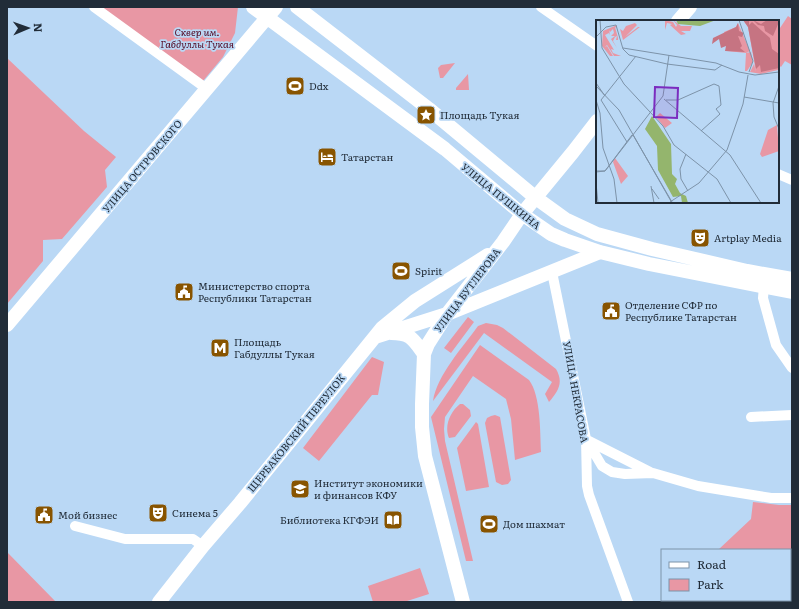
<svg xmlns="http://www.w3.org/2000/svg" width="799" height="609" font-family="Literata,serif">
	<style>
		.green { fill: #e897a4 }
		.lines { fill: none; stroke-linecap: round; stroke-linejoin: round }
		.street { stroke: #fff; stroke-width: 10 }
		.secondary { stroke: #fff; stroke-width: 14 }
		.labels { text-anchor: middle; stroke-width: 3.5; stroke-linejoin: round; paint-order: stroke }
		.park-label { font-size: 10px; font-style: italic; fill: #52051f; stroke: #bad8f5 }
		.poi-label { font-size: 10px; fill: #212c38; stroke: #bad8f5; text-anchor: start }
		.street-label { font-size: 10px; fill: #212c38; stroke: #bad8f5 }
		.inset-road { fill: none; stroke: #7d93a9; stroke-width: 1 }
		.view { fill: #7b2cbf; fill-opacity: 0.15; stroke: #7b2cbf; stroke-width: 2 }
		.inset-edge { fill: none; stroke: #212c38; stroke-width: 2 }
	</style>
	<rect width="100%" height="100%" fill="#bad8f5"/>
	<!-- green -->
	<path class="green" d="M101 7H238L235 33 223 57 203 81Z
		M788 16 792 19V65L785 61 781 67 778 64V31Z
		M7 58 84 131 116 157 105 170 107 187 62 239 43 240V261L7 304Z
		M455 63 443 78H440L438 68 441 65Z
		M468 74 469 90H456V88Z
		M468 317 474 322 451 353 444 348Z
		M486 323 497 325 503 328 556 369C564 383 558 391 549 402L545 394 552 382 484 333 433 401C437 375 463 347 478 326Z
		M480 345 529 380C541 396 540 432 541 452L515 460 511 419 506 399 473 376 445 417 444 429 445 441 473 561H466L431 417Z
		M372 357 384 362 378 395H372L319 461 303 448Z
		M460 404H463L470 410 471 416 455 437 449 438C444 426 450 412 460 404Z
		M495 415 500 417 511 480 508 484 502 485 496 482 485 423 487 418 491 416Z
		M476 422 478 424 489 487 466 491 457 448Z
		M753 502 779 505H792V602H746L744 600H790V550H718L751 519Z
		M7 552 56 602H7Z
		M420 568 429 594 404 602H373L368 586Z"/>
	<g class="lines">
		<!-- street -->
		<path class="street" d="M94 7 207 89
			M541 7 597 46
			M778 174 792 180
			M552 272 586 439 587 486 589 495 628 602
			M764 286 763 298 776 345 792 368
			M751 417 792 415
			M586 439 602 466 612 472 625 474 653 473 698 486 771 498H792
			M587 440 650 472
			M75 526 125 539H193L203 546"/>
		<!-- secondary -->
		<path class="secondary" d="M253 7 445 149 522 214 551 234 565 240 600 252 649 264 792 292
			M297 7 429 109 536 198 565 219 597 234 652 249 747 271 792 279
			M678 21 690 7
			M7 325 276 7
			M391 333C411 333 413 339 424 354
			M378 336 447 314 600 252
			M159 602 203 546 240 503 382 328 415 301 488 255
			M463 602 425 456 422 427V404L424 354 428 344 447 314 503 242 522 214 573 152 597 121"/>
	</g>
	<!-- icons -->
	<defs>
		<g id="stadium-square" transform="scale(1)"><rect x="-9" y="-9" width="18" height="18" rx="4" fill="#885400" stroke="#bad8f5"/><path d="M0-5a6.5 5 0 1 0 0 10a6.5 5 0 1 0 0-10ZM-3.5-1.8h7v3.6h-7Z" fill="#fff"/></g>
		<g id="sight-square" transform="scale(1)"><rect x="-9" y="-9" width="18" height="18" rx="4" fill="#885400" stroke="#bad8f5"/><path d="M0-6L1.8-2.2L6-1.7L2.9 1.2L3.7 5.4L0 3.3L-3.7 5.4L-2.9 1.2L-6-1.7L-1.8-2.2Z" fill="#fff"/></g>
		<g id="hotel-square" transform="scale(1)"><rect x="-9" y="-9" width="18" height="18" rx="4" fill="#885400" stroke="#bad8f5"/><path d="M-6-4.5h1.5V1H6V5H4.5V3h-9V5H-6ZM-4 0a1.8 1.8 0 1 1 3.6 0ZM.5 0V-2.5h3Q6-2.5 6 0Z" fill="#fff"/></g>
		<g id="theatre-square" transform="scale(1)"><rect x="-9" y="-9" width="18" height="18" rx="4" fill="#885400" stroke="#bad8f5"/><path d="M-5-5.5Q0-4 5-5.5V0Q5 5 0 6Q-5 5-5 0ZM-3.3-2.5H-1v1.5H-3.3ZM1-2.5H3.3v1.5H1ZM-2.8 1Q0 5.5 2.8 1Z" fill="#fff"/></g>
		<g id="civic-square" transform="scale(1)"><rect x="-9" y="-9" width="18" height="18" rx="4" fill="#885400" stroke="#bad8f5"/><path d="M-.6-6.5H3V-4.5H.6V-3L4-1V1h2V6H-6V1h2V-1L-.6-3ZM-1.2 2.5V6h2.4V2.5Z" fill="#fff"/></g>
		<g id="metro-square" transform="scale(1)"><rect x="-9" y="-9" width="18" height="18" rx="4" fill="#885400" stroke="#bad8f5"/><path d="M-5.5 5V-5H-3L0 0L3-5H5.5V5H3V-.5L0 4L-3-.5V5Z" fill="#fff"/></g>
		<g id="university-square" transform="scale(1)"><rect x="-9" y="-9" width="18" height="18" rx="4" fill="#885400" stroke="#bad8f5"/><path d="M0-5L7-2L0 1L-7-2ZM-4 1L0 2.5L4 1V4Q0 6-4 4Z" fill="#fff"/></g>
		<g id="library-square" transform="scale(1)"><rect x="-9" y="-9" width="18" height="18" rx="4" fill="#885400" stroke="#bad8f5"/><path d="M-6-4Q-3-5.5-.7-3.5V5Q-3 3-6 4ZM6-4Q3-5.5 .7-3.5V5Q3 3 6 4Z" fill="#fff"/></g>
	</defs>
	<g fill-rule="evenodd">
		<use href="#stadium-square" x="295" y="86"/>
		<use href="#sight-square" x="426" y="115"/>
		<use href="#hotel-square" x="327" y="157"/>
		<use href="#theatre-square" x="700" y="238"/>
		<use href="#stadium-square" x="401" y="271"/>
		<use href="#civic-square" x="184" y="292"/>
		<use href="#civic-square" x="611" y="311"/>
		<use href="#metro-square" x="220" y="348"/>
		<use href="#university-square" x="300" y="489"/>
		<use href="#theatre-square" x="158" y="513"/>
		<use href="#civic-square" x="44" y="515"/>
		<use href="#library-square" x="393" y="520"/>
		<use href="#stadium-square" x="489" y="524"/>
	</g>
	<g class="labels">
		<!-- park labels -->
		<g class="park-label">
			<text x="197" y="36">Сквер им.<tspan x="197" dy="12">Габдуллы Тукая</tspan></text>
		</g>
		<!-- poi labels -->
		<g class="poi-label">
			<text x="309" y="90">Ddx</text>
			<text x="440" y="119">Площадь Тукая</text>
			<text x="341" y="161">Татарстан</text>
			<text x="714" y="242">Artplay Media</text>
			<text x="415" y="275">Spirit</text>
			<text x="198" y="290">Министерство спорта<tspan x="198" dy="12">Республики Татарстан</tspan></text>
			<text x="625" y="309">Отделение СФР по<tspan x="625" dy="12">Республике Татарстан</tspan></text>
			<text x="234" y="346">Площадь<tspan x="234" dy="12">Габдуллы Тукая</tspan></text>
			<text x="314" y="487">Институт экономики<tspan x="314" dy="12">и финансов КФУ</tspan></text>
			<text x="172" y="517">Синема 5</text>
			<text x="58" y="519">Мой бизнес</text>
			<text x="379" y="524" text-anchor="end">Библиотека КГФЭИ</text>
			<text x="503" y="528">Дом шахмат</text>
		</g>
		<!-- street labels -->
		<g class="street-label">
			<text transform="translate(142 166) rotate(-50)" y="4">УЛИЦА ОСТРОВСКОГО</text>
			<text transform="translate(501 196) rotate(39)" y="4">УЛИЦА ПУШКИНА</text>
			<text transform="translate(467 290) rotate(-53)" y="4">УЛИЦА БУТЛЕРОВА</text>
			<text transform="translate(576 392) rotate(80)" y="4">УЛИЦА НЕКРАСОВА</text>
			<text transform="translate(296 433) rotate(-51)" y="4">ЩЕРБАКОВСКИЙ ПЕРЕУЛОК</text>
		</g>
	</g>
	<!-- overview -->
	<g transform="translate(596 20)">
		<rect width="183" height="183" fill="#bad8f5"/>
		<path d="M69 0 77 2 80 7 81 5 77 0 85 6H96L94 11H85L90 14 85 15 74 5 76 4 71 3 69 10ZM147 0H183L182 50 165 54 154 52 158 44 160 52 152 7ZM39 3 41 5 29 17 42 7H44L27 20 24 9 27 11 30 6ZM142 3 154 31 150 33 155 32 157 42 151 51H149L150 33 131 31 128 12 140 7ZM21 5V8L19 7 22 18V20H20L21 16 19 17 17 21 21 28 15 19 19 16H15L18 13 17 9 14 12 13 10 14 15 13 13 9 15 18 30 15 29 17 33 25 36H18L11 25 9 27 11 26 17 36H14L6 26 7 11ZM64 93 76 103 69 108 60 97ZM181 105 183 131 166 137 164 134 172 110ZM19 138 32 156 25 164 17 142Z" fill="#e897a4"/>
		<path d="M147 0H153V5L156 2 174 18 176 29 183 34V48L165 52 164 45 160 49 152 7ZM157 0 165 4 171 0H183V2L177 16 169 11 168 6 162 5ZM142 3 143 11 148 13 146 17 142 16 146 26 144 28 149 32 129 31 130 26 125 28 123 19 116 24 117 18 140 7Z" fill="#c67482"/>
		<path d="M80 0H120L104 6 82 4ZM56 96 75 124 76 154 81 159 79 164 84 173 90 176 92 183H86L85 176 77 177 62 150 61 126 49 109Z" fill="#94b56d"/>
		<path class="inset-road" d="M4 0 6 28 28 64 67 106 78 125 121 159 135 183M143 0 157 41 153 52M0 17 10 7 20 5 27 29 33 35 71 44 119 50 126 45M27 28 120 43 143 52 159 55 183 52M0 63 9 76M0 66 23 90 76 183M183 66 177 83 178 97 183 109M148 77 183 83M68 79 134 135 165 183M0 80 4 93 7 128 18 159 21 183M70 80H82L118 64 123 66 125 85 120 89 124 94 105 111M37 115 76 182M31 122 5 80 40 36M90 134 84 149 85 159 92 171M0 151H9L67 76 73 35M0 152 9 151 36 115M0 163 2 183M55 166 58 183M56 169 63 179M74 182 103 163 131 130 147 84 152 55"/>
		<path class="view" d="M59 67 82 68 81 98 58 97Z"/>
		<rect width="183" height="183" class="inset-edge"/>
	</g>
	<!-- border -->
	<rect width="799" height="609" fill="none" stroke="#212c38" stroke-width="16"/>
	<!-- legend -->
	<rect x="661" y="549" width="130" height="52" fill="#bad8f5" stroke="#7d93a9"/>
	<rect x="669" y="562" width="20" height="6" fill="#ffffff" stroke="#7d93a9"/>
	<text x="697" y="569" font-size="12" fill="#212c38">Road</text>
	<rect x="669" y="579" width="20" height="12" fill="#e897a4" stroke="#7d93a9"/>
	<text x="697" y="589" font-size="12" fill="#212c38">Park</text>
	<!-- north arrow -->
	<g transform="translate(28 28) rotate(88)" stroke="#bad8f5" stroke-width="3" paint-order="stroke">
	<path d="M0-3L7 15L0 10L-7 15Z" fill="#212c38"/>
	<text y="-6" font-size="11" font-weight="bold" text-anchor="middle" fill="#212c38">N</text>
	</g>
</svg>
